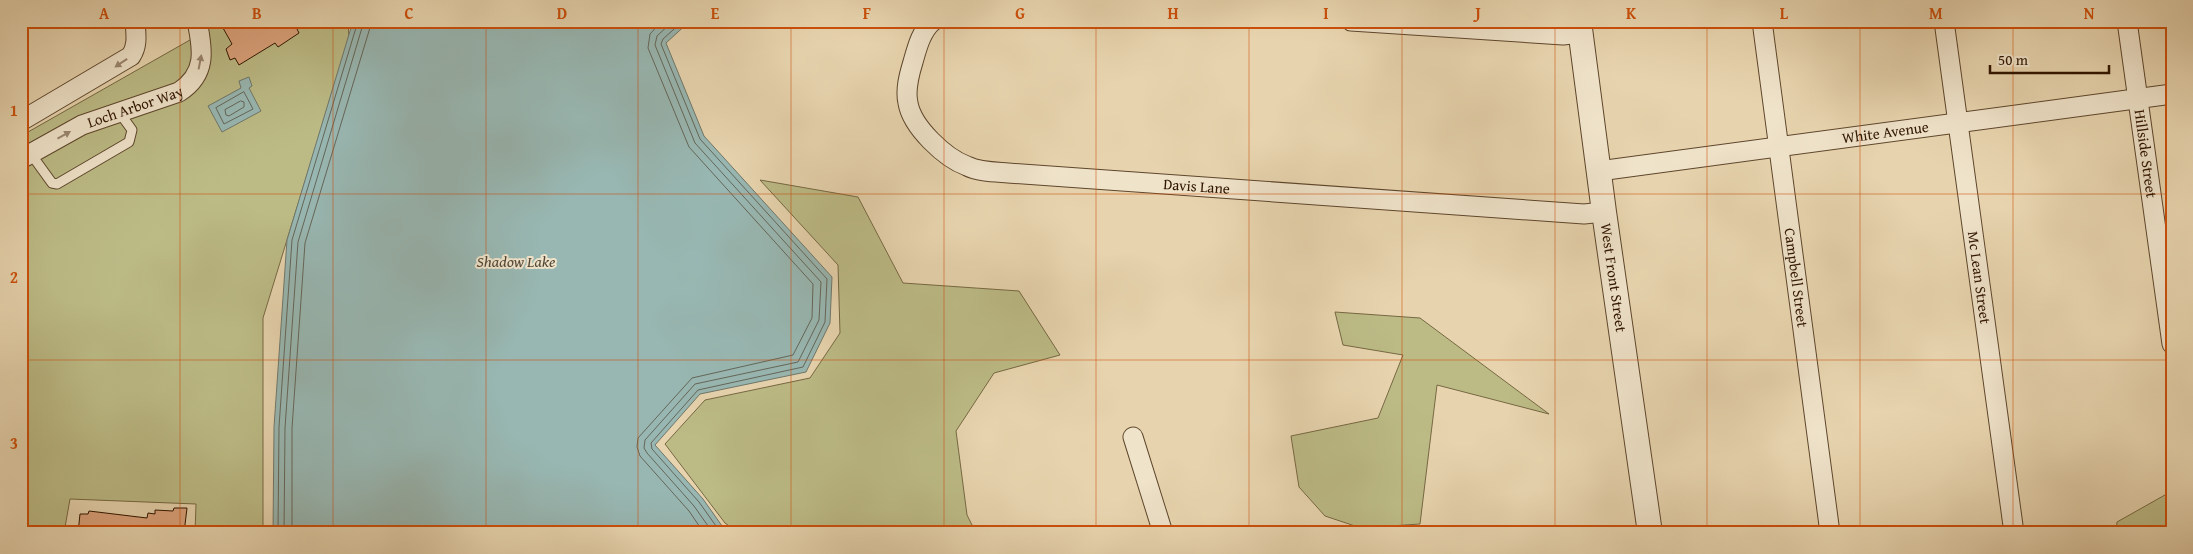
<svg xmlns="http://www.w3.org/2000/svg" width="2193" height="554" font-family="'Gentium Book Plus',serif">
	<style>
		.green { fill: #bcbb86; stroke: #766843 }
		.water { fill: #98b7b2; stroke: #6f776b }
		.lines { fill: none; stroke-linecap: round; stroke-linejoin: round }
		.shore { stroke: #646659; stroke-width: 1 }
		.building { fill: #dca37c; stroke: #311600 }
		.service-casing { stroke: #5e462c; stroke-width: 11 }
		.minor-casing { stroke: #5e462c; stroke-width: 21 }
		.tertiary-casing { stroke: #5e462c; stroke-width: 26 }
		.service { stroke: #efe3ca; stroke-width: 9 }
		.minor { stroke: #efe3ca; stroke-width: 19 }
		.tertiary { stroke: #efe3ca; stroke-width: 24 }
		.oneway { fill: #9a876f }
		.grid { fill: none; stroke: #cd4f0a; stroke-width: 1; stroke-opacity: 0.55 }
		.labels { text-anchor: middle; stroke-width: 4; stroke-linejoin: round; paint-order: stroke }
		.street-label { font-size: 15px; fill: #311600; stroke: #efe3ca }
		.water-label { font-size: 16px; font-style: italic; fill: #504635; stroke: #efe3ca }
		.neatline { fill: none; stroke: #cd4f0a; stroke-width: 2 }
		.grid-label { font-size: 16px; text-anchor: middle; font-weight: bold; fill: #cd4f0a }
	</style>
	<rect width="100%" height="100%" fill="#e7d4ae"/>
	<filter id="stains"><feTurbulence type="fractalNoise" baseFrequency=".004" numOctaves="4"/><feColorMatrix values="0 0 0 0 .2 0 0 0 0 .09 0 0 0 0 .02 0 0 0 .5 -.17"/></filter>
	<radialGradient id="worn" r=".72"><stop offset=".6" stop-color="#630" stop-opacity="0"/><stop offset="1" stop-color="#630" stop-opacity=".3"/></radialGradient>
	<!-- green -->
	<path class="green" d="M196 21H348L349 38 263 318V533H195L196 504 70 499 64 533H21V136L204 32Z
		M760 180 858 197 903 283 1019 291 1060 355 994 373 956 431 967 515 976 533H739L725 523 665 444 705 400 810 378 840 333 838 265Z
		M1335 312 1420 318 1549 414 1437 385 1420 524 1361 528 1325 516 1299 487 1291 436 1378 418 1403 355 1343 345Z
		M2172 491V533H2116L2117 522Z"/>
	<!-- water -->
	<path class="water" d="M353 21H690L666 43 704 136 832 277 830 323 806 372 700 394 655 445 703 499 727 533H273L274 427 287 240Z
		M249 77 252 86 249 88 261 111 222 132 208 106 241 88 239 81Z"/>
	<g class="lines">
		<!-- shore -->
		<path class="shore" d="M662 21 650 34 648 48 689 147 813 284 812 318 793 355 692 378 638 438 637 447 640 456 689 511 704 533
			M673 21 657 36 655 45 695 143 821 282 819 320 798 362 695 384 645 440 644 448 647 453 694 506 713 533
			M683 21 663 39 661 44 700 139 827 279 825 322 803 367 698 390 651 443 652 449 699 502 721 533
			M244 92 253 109 224 124 216 108Z
			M241 101 244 102V107L229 116 226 115 225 110Z
			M278 533 279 427 292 240 358 21
			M284 533 285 428 298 242 364 21
			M292 533V428L305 243 372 21"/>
	</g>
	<!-- building -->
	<path class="building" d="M233 21H293L299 33 278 47 275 43 239 65 235 58 230 60 226 49 232 44 223 28Z
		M174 508H187L184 533H78L80 514H88L89 511 147 518 148 513 155 514V510L173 511Z"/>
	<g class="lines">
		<!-- service casing -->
		<g class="service-casing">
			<path id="service" d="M31 154 52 183 57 184 129 142 132 130 119 112"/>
		</g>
		<!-- minor casing -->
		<g class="minor-casing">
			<g id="minor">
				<path id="s1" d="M933 21C921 31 917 48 913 62 909 75 905 90 908 103 912 127 945 158 967 166 979 172 995 172 1008 173L1584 214 1604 212"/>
				<path d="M1351 21 1563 35 1580 33"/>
				<path id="s2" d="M1762 21 1830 533"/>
				<path id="s3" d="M1944 21 2014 533"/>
				<path id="s4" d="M2127 21 2172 344"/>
				<path d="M21 121 131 56C138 45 136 35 135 21"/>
				<path id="s5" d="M21 159 82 125 179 92C207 74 203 50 197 21"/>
				<path id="s6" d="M1599 171 2172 94"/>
				<path d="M1133 437 1163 533"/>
			</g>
		</g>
		<!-- tertiary casing -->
		<g class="tertiary-casing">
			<g id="tertiary">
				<path id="s7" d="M1579 21 1604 212 1650 533"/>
			</g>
		</g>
		<!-- service -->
		<use href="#service" class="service"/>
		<!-- minor -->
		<use href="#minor" class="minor"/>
		<!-- tertiary -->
		<use href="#tertiary" class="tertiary"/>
	</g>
	<!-- one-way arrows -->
	<defs><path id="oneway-solid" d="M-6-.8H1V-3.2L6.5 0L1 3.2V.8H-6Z" transform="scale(1.25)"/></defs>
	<g class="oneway">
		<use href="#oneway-solid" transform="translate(200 62) rotate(-79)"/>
		<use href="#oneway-solid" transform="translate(121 63) rotate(146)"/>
		<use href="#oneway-solid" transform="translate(64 135) rotate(-29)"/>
	</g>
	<!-- grid -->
	<path class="grid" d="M180 21V533M333 21V533M486 21V533M638 21V533M791 21V533M944 21V533M1096 21V533M1249 21V533M1402 21V533M1555 21V533M1707 21V533M1860 21V533M2013 21V533M21 194H2172M21 360H2172"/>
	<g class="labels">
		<!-- street labels -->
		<g class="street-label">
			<text dy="5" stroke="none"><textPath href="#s5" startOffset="126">Loch Arbor Way</textPath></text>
			<text dy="5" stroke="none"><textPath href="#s6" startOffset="289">White Avenue</textPath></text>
			<text dy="5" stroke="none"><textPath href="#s4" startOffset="134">Hillside Street</textPath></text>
			<text dy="5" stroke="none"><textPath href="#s1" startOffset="408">Davis Lane</textPath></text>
			<text dy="5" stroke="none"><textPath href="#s7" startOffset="259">West Front Street</textPath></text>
			<text dy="5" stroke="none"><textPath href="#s2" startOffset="259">Campbell Street</textPath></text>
			<text dy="5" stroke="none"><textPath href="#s3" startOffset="259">Mc Lean Street</textPath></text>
		</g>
		<!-- water labels -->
		<g class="water-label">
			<text x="516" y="267">Shadow Lake</text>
		</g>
	</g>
	<!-- margin -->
	<rect width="2193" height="554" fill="none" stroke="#e7d4ae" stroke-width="55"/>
	<!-- scale -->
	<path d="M1990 65v8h119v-8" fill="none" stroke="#311600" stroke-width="2.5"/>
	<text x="1998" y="65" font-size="15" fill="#311600" stroke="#efe3ca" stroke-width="4" paint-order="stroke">50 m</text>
	<rect x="28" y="28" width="2138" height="498" class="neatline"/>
	<g class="grid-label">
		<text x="104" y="19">A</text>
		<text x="257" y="19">B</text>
		<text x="409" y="19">C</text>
		<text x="562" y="19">D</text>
		<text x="715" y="19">E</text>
		<text x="867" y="19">F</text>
		<text x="1020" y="19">G</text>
		<text x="1173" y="19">H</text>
		<text x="1326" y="19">I</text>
		<text x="1478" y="19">J</text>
		<text x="1631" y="19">K</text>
		<text x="1784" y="19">L</text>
		<text x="1936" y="19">M</text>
		<text x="2089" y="19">N</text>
		<text x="14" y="116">1</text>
		<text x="14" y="283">2</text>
		<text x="14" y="449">3</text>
	</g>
	<rect width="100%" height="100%" filter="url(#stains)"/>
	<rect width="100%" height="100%" fill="url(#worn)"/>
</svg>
